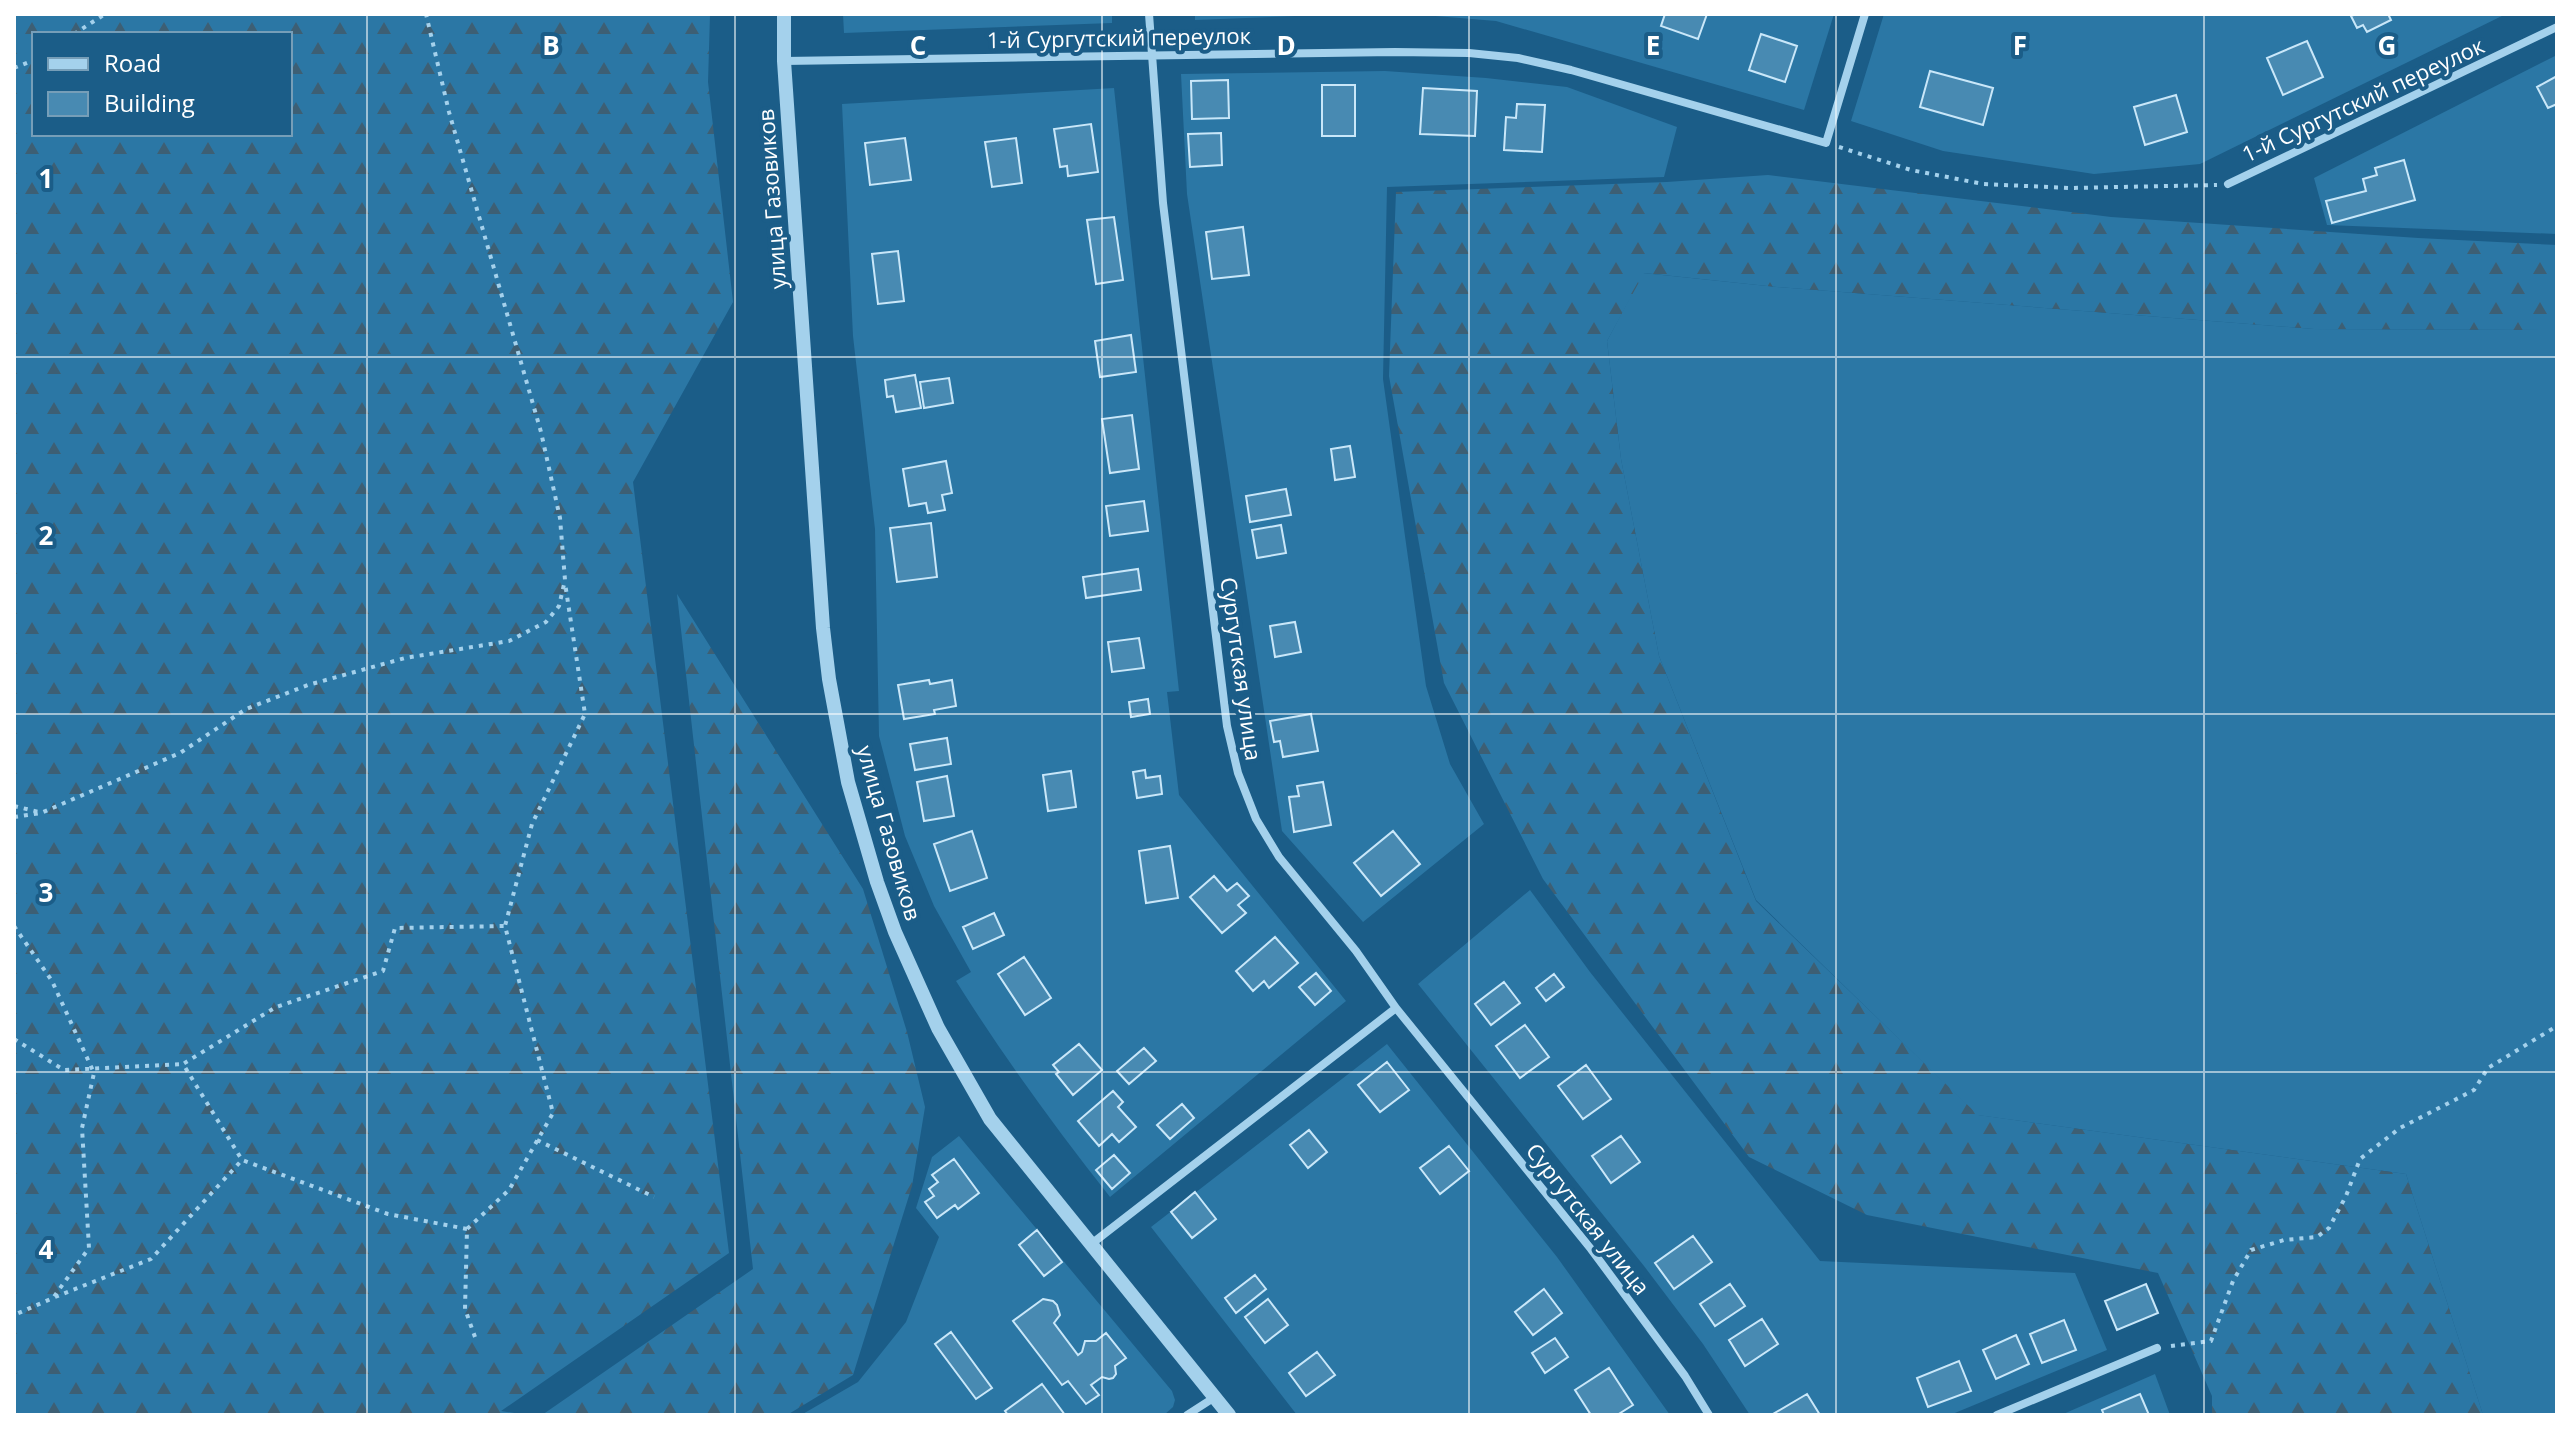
<svg xmlns="http://www.w3.org/2000/svg" width="2571" height="1429" font-family="'Open Sans',sans-serif">
	<style>
		.grass { fill: #2b77a5 }
		.forest { fill: url(#forest-firs); fill-rule: evenodd }
		.building { fill: #488ab2; stroke: #c9e7f9; stroke-width: 2 }
		.lines { fill: none; stroke-linecap: round; stroke-linejoin: round }
		.path { stroke: #a4d1ec; stroke-width: 4; stroke-dasharray: 4 6; stroke-linecap: butt }
		.minor { stroke: #a4d1ec; stroke-width: 8 }
		.tertiary { stroke: #a4d1ec; stroke-width: 14 }
		.grid { fill: none; stroke: #fff; stroke-width: 2; stroke-opacity: 0.55 }
		.labels { text-anchor: middle; stroke-width: 8; stroke-linejoin: round; paint-order: stroke }
		.street-label { font-size: 22px; fill: #fff; stroke: #1b5d88 }
		.grid-label { font-size: 26px; text-anchor: middle; font-weight: bold; fill: #fff; stroke: #1b5d88; stroke-width: 8; stroke-linejoin: round; paint-order: stroke }
	</style>
	<defs>
		<pattern id="forest-firs" width="22" height="20" patternUnits="userSpaceOnUse" patternTransform="scale(2)"><rect width="22" height="20" fill="#2b77a5"/><path d="M5 1l3.5 6h-7zM16 11l3.5 6h-7z" fill="#3d5f74"/></pattern>
	</defs>
	<rect width="100%" height="100%" fill="#1b5d88"/>
	<!-- grass -->
	<path class="grass" d="M843 14H1112V23L844 33Z
		M1195 14H1345L1195 20Z
		M1411 14H1834L1804 110 1496 21Z
		M1884 14H2506L2200 164 2094 174 1943 151 1851 121Z
		M2557 55V234L2327 225 2314 178Z
		M1385 71 1486 78 1567 87 1677 127 1664 177 1387 187 1383 379 1426 686 1450 764 1484 824 1363 922 1282 831 1187 194 1181 74Z
		M1114 88 1179 691 1167 692 1179 795 1346 1001 1110 1197C1055 1127 1003 1056 956 981L971 972 934 906 905 836 879 736 875 529 853 336 842 104Z
		M1643 273 1777 287 2314 329 2557 330V1415H2483L2406 1174 1977 1115 1756 900 1659 656 1621 459 1607 341Z
		M1530 890 1590 972 1820 1261 2075 1273 2107 1350 1950 1415H1750L1703 1344 1644 1266 1418 984Z
		M1387 1044 1557 1257 1670 1415H1297L1151 1227Z
		M959 1136 1172 1391 1175 1400 1173 1407 1164 1415H801L858 1382 906 1322 939 1237 916 1208 932 1157Z
		M2155 1374 2170 1415H2061Z"/>
	<!-- forest -->
	<path class="forest" d="M14 14H710L708 82 733 302 633 482 729 1253 501 1411 527 1415H14ZM34 34H290V134H34Z
		M1768 175 2111 217 2418 238 2557 245V330L2314 329 1777 287 1644 273 1607 341 1621 459 1659 656 1756 901 1978 1115 2406 1174 2483 1415H2212V1396L2158 1273 1867 1215 1749 1157 1543 879 1444 683 1389 376 1396 192 1667 182Z
		M677 594 863 889 907 1032 925 1107 912 1186 853 1375 787 1415H542L753 1269Z"/>
	<!-- building -->
	<path class="building" d="M1665 14H1707L1698 39 1661 26Z
		M2356 14H2388L2391 20 2367 32 2363 25 2357 28 2351 16Z
		M1761 34 1797 46 1785 82 1749 70Z
		M2307 41 2323 77 2283 95 2267 58Z
		M1930 71 1993 88 1983 125 1920 107Z
		M2557 76V104L2548 108 2537 87Z
		M1228 80 1229 118 1192 119 1191 81Z
		M1322 85H1355V136H1322Z
		M1423 88 1477 91 1475 136 1420 134Z
		M2176 95 2187 132 2145 145 2134 107Z
		M1517 104 1545 105 1542 152 1504 150 1506 117 1516 118Z
		M1091 124 1098 172 1068 176 1067 166 1060 167 1054 129Z
		M1221 133 1222 165 1190 167 1188 134Z
		M905 138 911 180 870 185 865 143Z
		M1016 138 1022 183 992 187 985 142Z
		M2404 160 2415 200 2332 223 2326 201 2366 191 2363 179 2377 175 2375 168Z
		M1114 217 1123 280 1096 284 1087 220Z
		M1243 227 1249 275 1212 279 1206 232Z
		M898 251 904 301 878 304 872 254Z
		M1131 335 1136 372 1100 377 1095 341Z
		M915 375 921 408 896 412 893 396 887 397 885 380Z
		M949 378 953 403 924 408 920 382Z
		M1132 415 1139 469 1110 473 1102 419Z
		M1350 446 1355 477 1335 480 1331 449Z
		M946 461 952 493 942 495 945 510 928 513 926 503 909 506 903 469Z
		M1286 489 1291 515 1250 522 1246 496Z
		M1144 501 1148 531 1110 536 1106 506Z
		M931 523 937 577 897 582 890 528Z
		M1281 525 1286 553 1257 558 1252 530Z
		M1138 569 1141 590 1086 598 1083 577Z
		M1295 622 1301 652 1275 657 1270 626Z
		M1139 638 1144 668 1112 672 1108 642Z
		M929 680 930 684 952 680 956 706 934 710 935 714 904 719 898 685Z
		M1148 699 1150 714 1131 717 1129 702Z
		M1311 714 1318 751 1283 757 1280 741 1274 742 1270 721Z
		M947 738 951 764 915 770 910 744Z
		M1145 770 1146 778 1160 776 1162 794 1137 798 1133 772Z
		M1071 771 1076 807 1048 811 1043 775Z
		M947 776 954 816 924 821 917 782Z
		M1323 782 1331 825 1294 832 1289 797 1299 796 1297 786Z
		M972 831 987 878 950 891 934 844Z
		M1393 831 1420 864 1381 896 1354 863Z
		M1170 846 1178 898 1146 903 1139 851Z
		M1214 876 1227 891 1237 883 1249 896 1238 905 1246 913 1222 933 1190 897Z
		M994 913 1004 935 973 949 963 927Z
		M1275 937 1298 963 1269 988 1264 981 1253 991 1236 971Z
		M1024 957 1051 998 1025 1015 998 974Z
		M1316 973 1331 991 1315 1005 1299 987Z
		M1554 974 1564 987 1546 1001 1536 988Z
		M1504 982 1520 1003 1491 1025 1475 1004Z
		M1525 1025 1549 1057 1520 1078 1496 1046Z
		M1079 1044 1102 1070 1073 1095 1056 1074 1059 1072 1053 1065Z
		M1144 1048 1156 1061 1129 1084 1117 1071Z
		M1387 1062 1409 1090 1380 1112 1358 1085Z
		M1586 1065 1611 1099 1583 1119 1558 1086Z
		M1113 1091 1123 1102 1118 1107 1136 1127 1119 1142 1112 1134 1099 1146 1078 1121Z
		M1182 1104 1194 1118 1170 1139 1157 1125Z
		M1309 1130 1327 1152 1308 1168 1290 1145Z
		M1621 1136 1640 1162 1611 1183 1592 1156Z
		M1449 1146 1469 1171 1440 1194 1420 1168Z
		M1114 1155 1130 1173 1112 1189 1096 1170Z
		M954 1159 979 1193 958 1209 955 1205 937 1218 925 1202 934 1196 929 1189 938 1182 932 1175Z
		M1195 1192 1216 1219 1192 1238 1171 1212Z
		M1037 1230 1062 1262 1044 1276 1019 1245Z
		M1693 1236 1712 1262 1674 1289 1655 1263Z
		M1255 1275 1266 1289 1236 1313 1225 1298Z
		M1730 1284 1745 1306 1715 1326 1700 1304Z
		M2146 1284 2158 1313 2117 1330 2105 1301Z
		M1544 1289 1562 1313 1533 1335 1515 1312Z
		M1043 1299 1053 1301 1057 1305 1060 1315 1054 1323 1078 1355 1082 1352 1085 1341H1096L1106 1333 1126 1358 1115 1366 1116 1374 1113 1378 1109 1379 1102 1377 1091 1385 1099 1395 1086 1404 1068 1381 1062 1385 1013 1321Z
		M1268 1299 1288 1325 1265 1343 1245 1317Z
		M1762 1319 1778 1344 1745 1366 1729 1340Z
		M2064 1320 2076 1350 2042 1363 2030 1334Z
		M951 1332 992 1388 976 1399 935 1344Z
		M2016 1335 2029 1364 1996 1379 1983 1350Z
		M1555 1338 1568 1357 1545 1373 1532 1353Z
		M1317 1352 1335 1375 1306 1396 1289 1373Z
		M1959 1361 1971 1391 1928 1407 1917 1378Z
		M1609 1368 1633 1405 1617 1415H1591L1575 1390Z
		M1042 1384 1065 1415H1008L1005 1411Z
		M1807 1394 1820 1415H1774L1773 1414Z
		M2140 1394 2149 1415H2104L2102 1410Z"/>
	<g class="lines">
		<!-- path -->
		<path class="path" d="M74 34 105 14
			M14 68 34 60
			M1839 147 1911 170 1983 184 2070 188 2217 185
			M14 806 39 812
			M14 817 41 813 180 753 246 709 308 685 405 658 509 641 546 622 559 606 565 580 560 518 541 432 449 112 426 14
			M14 926 52 981 94 1073 82 1128 89 1248 53 1298 14 1315
			M14 1039 64 1070 183 1064
			M537 1140 654 1197
			M467 1229 388 1214 242 1160 183 1064 276 1007 383 971 395 928 505 926
			M55 1297 151 1259 242 1160
			M475 1337 465 1309 467 1229 509 1190 553 1113 505 926 532 824 585 714 565 583
			M2171 1346 2211 1341 2233 1281 2251 1250 2284 1240 2317 1237 2329 1228 2346 1196 2360 1159 2400 1128 2474 1090 2488 1068 2557 1026"/>
		<!-- minor -->
		<path class="minor" d="M1149 14 1163 203 1227 726 1238 773 1256 819 1279 857 1356 951 1396 1008 1591 1249 1685 1376 1709 1415
			M784 61 1395 52 1469 53 1518 58 1571 70 1826 143 1865 14
			M2228 184 2557 27
			M1090 1245 1396 1008
			M1187 1415 1215 1397
			M1997 1415 2157 1348"/>
		<!-- tertiary -->
		<path class="tertiary" d="M784 14V61L823 628 829 679 848 782 877 882 895 932 938 1028 990 1119 1229 1415"/>
	</g>
	<!-- grid -->
	<path class="grid" d="M367 14V1415M735 14V1415M1102 14V1415M1469 14V1415M1836 14V1415M2204 14V1415M14 357H2557M14 714H2557M14 1072H2557"/>
	<g class="labels">
		<!-- street labels -->
		<g class="street-label">
			<text transform="translate(1119 38) rotate(-1)" y="8">1-й Сургутский переулок</text>
			<text transform="translate(2363 100) rotate(-25)" y="8">1-й Сургутский переулок</text>
			<text transform="translate(772 199) rotate(-94)" y="8">улица Газовиков</text>
			<text transform="translate(1241 669) rotate(82)" y="8">Сургутская улица</text>
			<text transform="translate(889 833) rotate(74)" y="8">улица Газовиков</text>
			<text transform="translate(1588 1219) rotate(52)" y="8">Сургутская улица</text>
		</g>
	</g>
	<g class="grid-label">
		<text x="551" y="55">B</text>
		<text x="918" y="55">C</text>
		<text x="1286" y="55">D</text>
		<text x="1653" y="55">E</text>
		<text x="2020" y="55">F</text>
		<text x="2387" y="55">G</text>
		<text x="46" y="188">1</text>
		<text x="46" y="545">2</text>
		<text x="46" y="902">3</text>
		<text x="46" y="1259">4</text>
	</g>
	<!-- border -->
	<rect width="2571" height="1429" fill="none" stroke="#ffffff" stroke-width="32"/>
	<!-- legend -->
	<rect x="32" y="32" width="260" height="104" fill="#1b5d88" stroke="#769eb8" stroke-width="2"/>
	<rect x="48" y="58" width="40" height="12" fill="#a4d1ec" stroke="#769eb8" stroke-width="2"/>
	<text x="104" y="72" font-size="24" fill="#ffffff">Road</text>
	<rect x="48" y="92" width="40" height="24" fill="#488ab2" stroke="#769eb8" stroke-width="2"/>
	<text x="104" y="112" font-size="24" fill="#ffffff">Building</text>
</svg>
